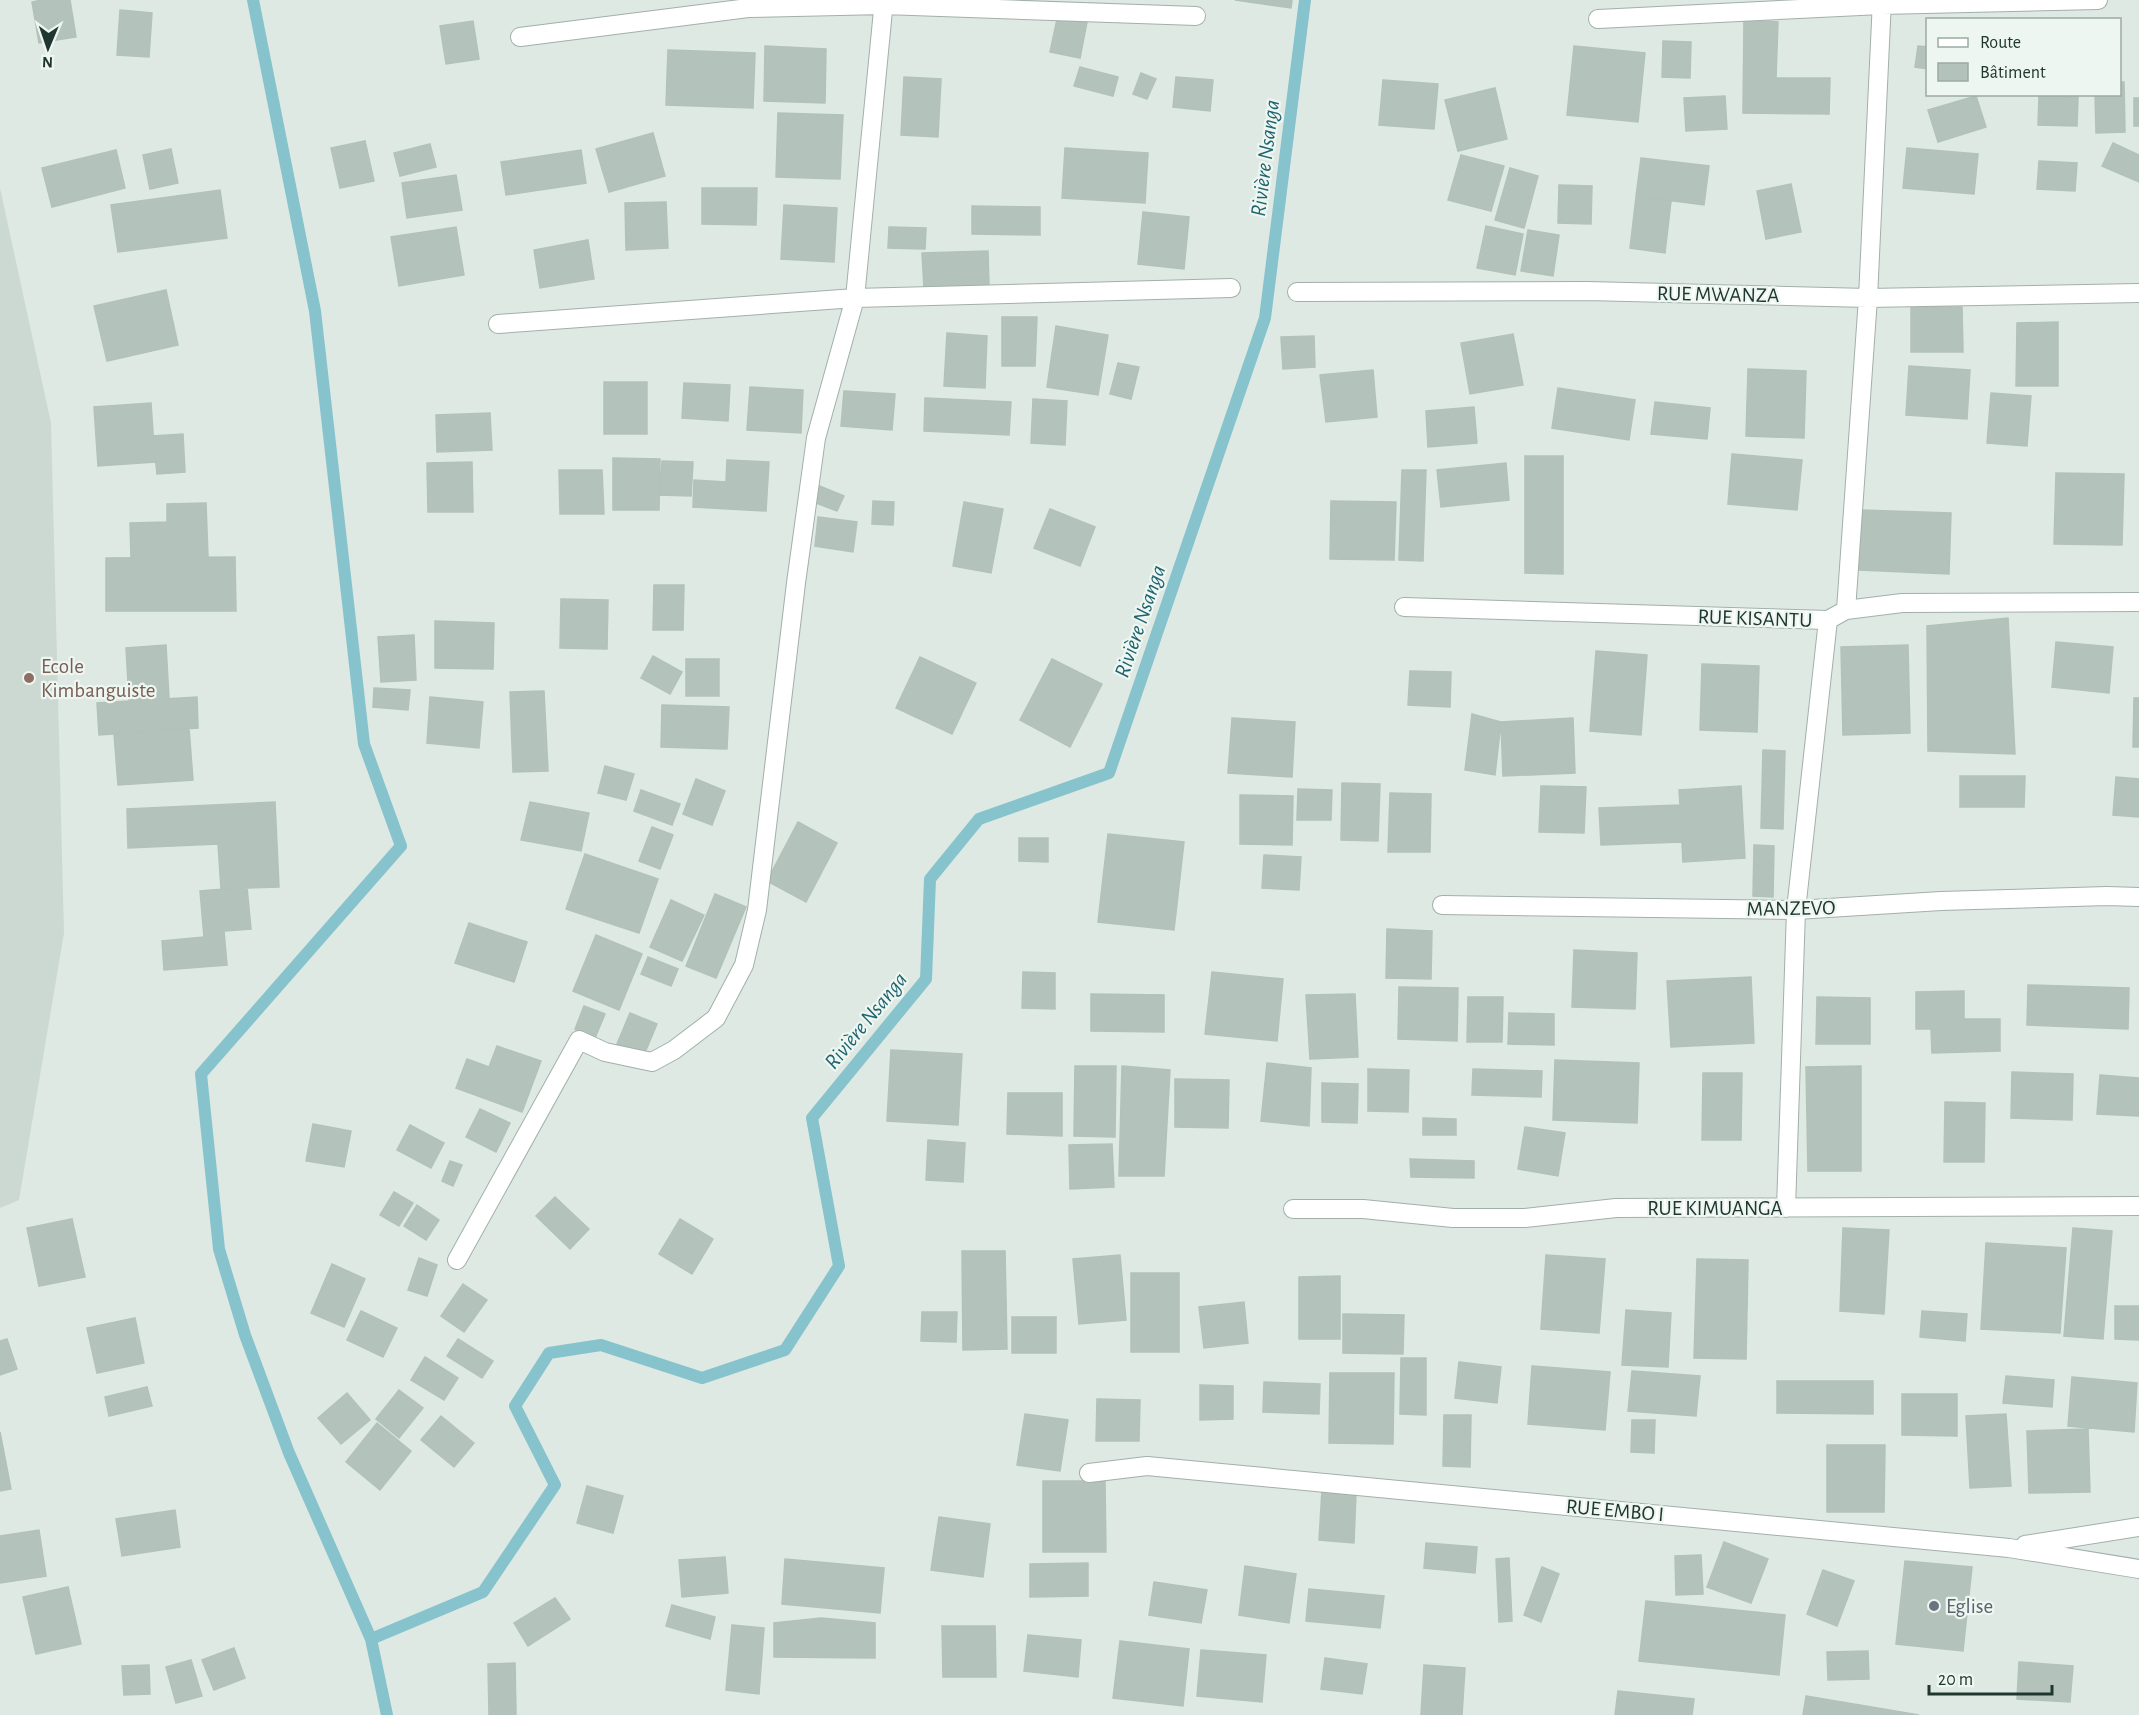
<svg xmlns="http://www.w3.org/2000/svg" width="2139" height="1715" font-family="'Alegreya Sans',sans-serif">
	<style>
		.built { fill: #ccd8d2 }
		.lines { fill: none; stroke-linecap: round; stroke-linejoin: round }
		.stream { stroke: #87c3cc; stroke-width: 12 }
		.building { fill: #b3c3bc; stroke: #b1c2ba; stroke-width: 1.5 }
		.street-casing { stroke: #a1b0ab; stroke-width: 20 }
		.street { stroke: #fff; stroke-width: 18 }
		.education-dot { fill: #8d6e63; stroke: #eef6f1; stroke-width: 2 }
		.worship-dot { fill: #6b7280; stroke: #eef6f1; stroke-width: 2 }
		.labels { text-anchor: middle; stroke-width: 4.5; stroke-linejoin: round; paint-order: stroke }
		.street-label { font-size: 21px; fill: #203731; stroke: #eef6f1 }
		.education-label { font-size: 21px; fill: #785e54; stroke: #eef6f1; text-anchor: start }
		.worship-label { font-size: 21px; fill: #5b616d; stroke: #eef6f1; text-anchor: start }
		.water-label { font-size: 22px; font-style: italic; fill: #1e636f; stroke: #eef6f1 }
	</style>
	<rect width="100%" height="100%" fill="#dee9e4"/>
	<!-- built -->
	<path class="built" d="M0 188 51 423 64 933 19 1200 0 1208Z"/>
	<g class="lines">
		<!-- stream -->
		<path class="stream" d="M253 0 315 311 364 744 401 846 201 1074 219 1249 245 1335 289 1453 371 1639 387 1715
			M371 1639 483 1592 555 1485 515 1406 549 1353 601 1345 702 1378 785 1350 839 1266 812 1118 926 979 930 879 979 819 1109 773 1265 318 1305 0"/>
	</g>
	<!-- building -->
	<path class="building" d="M42 0H70L76 37 39 43 32 2Z
		M1235 0H1292L1291 8Z
		M120 10 152 13 149 57 117 55Z
		M1059 10 1088 17 1080 58 1050 52Z
		M1744 20 1778 22 1776 78H1830L1829 114 1743 113Z
		M473 21 479 59 446 64 440 26Z
		M1663 41 1691 42 1690 78 1662 77Z
		M765 46 826 49 825 103 764 101Z
		M1574 46 1645 53 1638 122 1567 115Z
		M1918 46 1928 47V69L1915 67Z
		M668 50 755 53 753 108 666 105Z
		M1080 67 1118 77 1113 96 1074 86Z
		M1141 73 1156 79 1147 99 1133 94Z
		M904 77 941 79 938 137 901 135Z
		M1176 77 1213 80 1210 111 1173 107Z
		M1383 80 1438 84 1434 129 1379 125Z
		M2120 82H2124L2125 132 2096 133 2095 94H2120Z
		M1495 88 1507 139 1458 151 1445 100Z
		M1725 96 1727 129 1686 131 1684 98Z
		M1976 96 1986 127 1938 142 1928 110Z
		M2039 96 2078 97 2077 126 2038 125Z
		M2134 98H2139V126H2134Z
		M778 113 843 115 840 179 776 177Z
		M653 133 665 176 609 192 596 149Z
		M365 141 374 181 340 188 331 148Z
		M2113 143 2139 155V182L2102 166Z
		M430 144 436 167 400 176 394 153Z
		M1065 148 1148 153 1145 203 1062 198Z
		M1907 148 1978 154 1974 194 1903 188Z
		M171 149 178 183 150 189 143 155Z
		M116 150 125 188 52 207 42 168Z
		M581 150 586 183 506 195 501 162Z
		M1461 155 1504 166 1491 211 1448 200Z
		M1641 158 1709 166 1704 205 1636 196Z
		M2039 161 2077 163 2075 191 2037 189Z
		M1510 168 1538 176 1524 228 1495 220Z
		M456 175 462 210 407 218 402 183Z
		M1791 184 1801 232 1766 239 1757 191Z
		M1559 185 1592 186 1591 224 1558 223Z
		M702 188H757L756 225 702 224Z
		M220 190 227 238 118 252 111 205Z
		M1636 197 1671 201 1665 253 1630 248Z
		M666 202 668 248 626 250 625 203Z
		M784 205 837 208 834 262 781 259Z
		M972 206 1040 207V235L972 234Z
		M1143 212 1189 217 1184 269 1138 264Z
		M1486 226 1523 234 1515 275 1477 268Z
		M456 227 464 275 399 286 391 237Z
		M889 227 926 228 925 249 888 248Z
		M1528 230 1559 235 1553 276 1521 271Z
		M588 240 594 279 540 288 534 250Z
		M988 251 989 286 924 288 922 253Z
		M166 290 178 345 107 361 94 306Z
		M1911 307H1962L1963 352H1911Z
		M1002 317H1037L1035 366H1002Z
		M2058 322V386H2016L2017 323Z
		M1056 326 1108 335 1098 395 1047 387Z
		M947 333 987 336 985 388 944 386Z
		M1513 334 1523 385 1470 394 1461 343Z
		M1314 336 1315 367 1283 369 1281 337Z
		M1118 363 1139 367 1131 399 1110 394Z
		M1909 366 1970 370 1967 419 1906 415Z
		M1748 369 1806 371 1804 438 1746 436Z
		M1373 370 1377 417 1326 422 1320 375Z
		M604 382H647V434H604Z
		M684 383 730 385 728 421 682 418Z
		M750 387 803 390 801 433 747 430Z
		M1558 388 1635 400 1629 440 1552 428Z
		M844 391 895 394 892 430 841 426Z
		M1991 393 2031 396 2027 446 1987 443Z
		M925 398 1011 402 1009 435 924 431Z
		M1033 399 1067 401 1065 445 1031 443Z
		M1655 402 1710 408 1707 439 1651 434Z
		M151 403 155 462 98 466 94 407Z
		M1474 407 1477 443 1428 447 1426 411Z
		M490 413 492 450 437 452 436 415Z
		M183 434 185 472 157 474 153 436Z
		M1732 454 1802 460 1797 510 1728 504Z
		M1525 456H1563V574L1525 573Z
		M613 458 660 459 659 510H613Z
		M727 460 769 462 766 511 693 507 694 480 726 482Z
		M662 461 693 462 691 496 660 495Z
		M472 462 473 512H428L427 463Z
		M1506 463 1509 500 1441 507 1437 470Z
		M559 470H602L604 514H560Z
		M1402 470H1426L1423 561 1399 560Z
		M2056 473 2124 474 2122 545 2054 544Z
		M817 485 844 496 837 511 811 501Z
		M873 501 894 502 893 525 872 524Z
		M1331 501 1396 502 1394 560 1330 559Z
		M964 502 1003 509 991 573 953 566Z
		M206 503 208 557 131 558 130 523 167 522V504Z
		M1050 509 1095 527 1080 566 1034 548Z
		M1861 510 1951 513 1949 574 1859 570Z
		M818 517 857 522 853 552 815 546Z
		M235 557 236 611H106V558Z
		M654 585H684L683 630H653Z
		M561 599 608 600 607 649 560 648Z
		M2008 618 2015 754 1928 751 1927 626Z
		M435 621 494 623 493 669 435 668Z
		M414 635 416 680 381 682 378 637Z
		M2056 642 2113 647 2109 693 2052 687Z
		M166 645 169 698 129 701 126 648Z
		M1908 645 1910 733 1843 735 1841 647Z
		M1596 651 1647 655 1641 735 1590 731Z
		M653 656 682 672 670 694 641 678Z
		M920 657 976 683 952 734 896 708Z
		M686 659H719V696H686Z
		M1052 659 1102 684 1070 747 1020 720Z
		M1702 664 1759 666 1757 732 1700 730Z
		M1410 671 1451 672 1450 707 1408 705Z
		M374 688 410 690 408 710 373 707Z
		M544 691 548 771 513 772 510 692Z
		M197 697 198 728 99 735 97 703Z
		M430 697 483 702 479 748 427 743Z
		M2134 698H2139V747H2133Z
		M662 705 729 707 727 749 661 747Z
		M1472 714 1501 722 1495 775 1465 770Z
		M1232 718 1295 722 1292 777 1228 773Z
		M1573 718 1575 773 1503 776 1501 722Z
		M189 728 193 780 118 785 114 734Z
		M1763 750 1785 751 1783 829 1761 828Z
		M605 766 634 774 626 800 598 793Z
		M1960 776H2025L2024 807H1960Z
		M2116 777 2139 779V817L2113 815Z
		M696 779 725 791 712 825 683 814Z
		M1342 783 1380 784 1378 841 1341 840Z
		M1541 786 1586 787 1584 833 1539 832Z
		M1741 786 1745 858 1683 862 1682 842 1601 845 1599 808 1680 805 1679 790Z
		M1298 789 1332 790 1331 820H1297Z
		M641 790 680 804 672 825 634 811Z
		M1390 793 1431 794 1430 852H1388Z
		M1240 795 1293 796 1292 845 1240 844Z
		M275 802 279 887 221 889 218 844 128 848 127 809Z
		M530 802 589 813 581 851 521 840Z
		M798 822 837 843 806 902 767 881Z
		M652 827 673 835 660 869 639 861Z
		M1108 834 1184 842 1174 930 1098 922Z
		M1019 838H1048V862L1019 861Z
		M1754 845 1774 846 1773 897 1753 896Z
		M585 854 658 879 639 933 566 909Z
		M1264 855 1301 857 1299 890 1262 888Z
		M247 887 251 929 224 931 227 965 164 970 162 941 204 937 200 891Z
		M715 894 746 907 716 978 686 966Z
		M671 900 704 915 682 961 650 947Z
		M469 923 527 942 514 982 455 963Z
		M1387 929 1432 931 1431 979 1386 978Z
		M596 935 642 954 619 1010 573 991Z
		M1574 950 1637 953 1635 1009 1572 1007Z
		M648 957 678 969 671 986 641 974Z
		M1023 972 1055 973V1009L1022 1008Z
		M1212 972 1283 979 1277 1041 1205 1034Z
		M1751 977 1754 1043 1671 1047 1667 981Z
		M2028 985 2129 988 2128 1029 2027 1025Z
		M1399 987 1458 988 1457 1041 1398 1039Z
		M1964 991V1019H2000V1051L1932 1053 1931 1029H1916V992Z
		M1091 994 1164 995V1032L1091 1031Z
		M1355 994 1358 1057 1310 1059 1306 995Z
		M1468 997H1503L1502 1042H1467Z
		M1817 997 1870 998V1044H1816Z
		M584 1006 605 1014 595 1038 575 1029Z
		M630 1013 657 1024 641 1062 614 1051Z
		M1509 1013 1554 1014V1045L1508 1044Z
		M497 1046 541 1061 522 1112 456 1088 467 1059 489 1067Z
		M891 1050 962 1054 958 1125 887 1121Z
		M1555 1060 1639 1063 1637 1123 1553 1120Z
		M1267 1063 1311 1068 1309 1126 1261 1121Z
		M1075 1066H1116L1115 1137 1074 1136Z
		M1122 1066 1170 1070 1164 1176H1119Z
		M1861 1066V1171H1808L1806 1067Z
		M1368 1069 1409 1070 1408 1112 1368 1111Z
		M1473 1069 1542 1071 1541 1097 1472 1095Z
		M2012 1072 2073 1074 2072 1120 2011 1118Z
		M1703 1073H1742L1741 1140H1702Z
		M2100 1075 2139 1078V1116L2097 1114Z
		M1175 1079 1229 1080 1228 1128 1175 1127Z
		M1322 1083 1358 1084 1357 1123 1322 1122Z
		M1008 1093H1062V1136L1007 1134Z
		M1945 1102 1985 1103 1984 1162H1944Z
		M480 1109 510 1123 496 1152 466 1137Z
		M1423 1118 1456 1119V1135H1423Z
		M313 1124 351 1131 344 1167 306 1161Z
		M410 1125 444 1143 431 1168 397 1150Z
		M1525 1127 1565 1133 1558 1176 1518 1169Z
		M928 1140 965 1143 963 1182 926 1180Z
		M1112 1144 1114 1187 1070 1189 1069 1145Z
		M1410 1159 1474 1161V1178L1411 1177Z
		M450 1161 462 1165 453 1186 442 1181Z
		M394 1192 413 1203 399 1226 380 1215Z
		M555 1197 589 1229 570 1249 536 1216Z
		M417 1205 439 1220 426 1240 404 1226Z
		M72 1219 85 1277 39 1286 27 1228Z
		M680 1219 713 1239 692 1274 659 1254Z
		M1843 1228 1889 1230 1884 1314 1840 1311Z
		M2073 1228 2112 1231 2103 1339 2064 1336Z
		M1986 1243 2066 1248 2060 1333 1981 1329Z
		M962 1251H1005L1007 1349 963 1350Z
		M1120 1255 1126 1320 1079 1324 1073 1259Z
		M1546 1255 1605 1259 1599 1333 1541 1329Z
		M419 1258 437 1265 427 1296 408 1290Z
		M1697 1259 1748 1260 1746 1359 1694 1358Z
		M332 1264 365 1279 344 1327 311 1313Z
		M1131 1273H1179V1352H1131Z
		M1340 1276V1339H1299V1277Z
		M463 1284 487 1300 464 1332 441 1316Z
		M1244 1302 1248 1343 1204 1348 1199 1307Z
		M2115 1306H2139V1340L2115 1339Z
		M1626 1310 1671 1313 1668 1367 1622 1365Z
		M361 1311 397 1328 383 1357 347 1340Z
		M1922 1311 1967 1314 1965 1341 1920 1337Z
		M922 1312H957L956 1342 921 1341Z
		M1343 1314 1404 1315 1403 1354 1343 1353Z
		M1012 1317H1056V1353H1012Z
		M135 1318 144 1363 97 1373 87 1328Z
		M7 1339 17 1369 0 1375V1341Z
		M458 1339 493 1361 482 1378 447 1356Z
		M425 1357 458 1378 444 1400 411 1380Z
		M1401 1358H1426V1415L1400 1414Z
		M1459 1362 1501 1367 1497 1403 1455 1398Z
		M1532 1366 1610 1372 1605 1430 1528 1424Z
		M1632 1371 1700 1376 1696 1416 1628 1411Z
		M1330 1373H1394L1393 1444 1329 1443Z
		M2006 1376 2054 1380 2052 1407 2003 1403Z
		M2072 1377 2137 1383 2134 1432 2068 1426Z
		M1777 1381H1873V1414L1777 1413Z
		M1264 1382 1320 1384 1319 1414 1263 1412Z
		M1200 1385 1233 1386V1419L1200 1420Z
		M147 1387 152 1406 109 1416 105 1397Z
		M399 1390 423 1408 399 1438 376 1419Z
		M347 1393 370 1420 341 1444 318 1418Z
		M1902 1394H1957V1436L1902 1435Z
		M1097 1399 1140 1400 1139 1441H1096Z
		M1025 1414 1068 1420 1060 1471 1017 1465Z
		M2006 1414 2011 1486 1970 1488 1966 1416Z
		M1444 1415H1471L1470 1467 1443 1466Z
		M441 1416 474 1443 454 1467 421 1440Z
		M1632 1420H1655L1654 1453 1631 1452Z
		M377 1423 411 1451 380 1490 346 1462Z
		M2088 1429 2090 1492 2029 1493 2027 1431Z
		M0 1432 11 1489 0 1491Z
		M1827 1445H1885L1884 1512H1827Z
		M1043 1481H1105L1106 1552H1043Z
		M587 1486 623 1496 613 1533 577 1523Z
		M1322 1490 1356 1492 1354 1543 1319 1540Z
		M175 1510 180 1547 122 1556 116 1519Z
		M939 1517 990 1524 983 1577 931 1570Z
		M39 1530 46 1576 0 1583V1536Z
		M1724 1542 1768 1559 1751 1603 1707 1587Z
		M1426 1543 1477 1547 1475 1573 1424 1568Z
		M1701 1555 1703 1594 1676 1595 1675 1556Z
		M725 1557 728 1593 682 1597 679 1560Z
		M1509 1558 1512 1621 1499 1622 1496 1559Z
		M785 1559 884 1568 880 1613 782 1604Z
		M1905 1561 1972 1567 1963 1651 1896 1644Z
		M1088 1563V1596L1030 1597V1564Z
		M1245 1566 1296 1574 1289 1623 1239 1615Z
		M1542 1567 1559 1574 1541 1622 1524 1615Z
		M1823 1570 1854 1581 1837 1626 1807 1614Z
		M1154 1582 1207 1590 1201 1623 1149 1615Z
		M68 1587 81 1644 36 1654 23 1597Z
		M1309 1589 1384 1596 1380 1628 1306 1621Z
		M555 1598 570 1619 528 1646 514 1623Z
		M1646 1601 1785 1615 1779 1675 1639 1661Z
		M672 1605 715 1617 710 1639 666 1626Z
		M821 1618 875 1623V1658L774 1657V1623Z
		M732 1625 764 1628 759 1694 726 1690Z
		M942 1626H995L996 1677H943Z
		M1028 1635 1081 1640 1078 1677 1024 1671Z
		M1120 1641 1189 1649 1183 1706 1113 1698Z
		M234 1648 245 1678 214 1690 202 1660Z
		M1201 1650 1266 1655 1262 1702 1197 1696Z
		M1868 1651 1869 1679 1828 1680 1827 1652Z
		M1325 1658 1367 1664 1362 1694 1321 1689Z
		M191 1660 202 1696 176 1703 166 1667Z
		M2019 1662 2073 1666 2070 1702 2017 1699Z
		M515 1663 516 1715H489L488 1664Z
		M149 1665 150 1694 124 1695 122 1666Z
		M1424 1665 1465 1668 1462 1715H1421Z
		M1618 1691 1694 1699 1692 1715H1615Z
		M1806 1696 1919 1715H1803Z"/>
	<g class="lines">
		<!-- street casing -->
		<g class="street-casing">
			<path id="street" d="M1598 19 1881 5 2098 0
				M520 37 748 8 884 5 1196 16
				M1297 292 1587 291 1868 298 2139 293
				M498 324 855 298 1231 288
				M1404 607 1828 620 1846 610 1902 603 2139 602
				M1846 610 1868 298 1882 0
				M1442 905 1796 910 1941 901 2107 896 2139 897
				M1786 1208 1796 910 1828 620
				M1293 1209H1363L1453 1218H1525L1616 1208 2139 1206
				M457 1260 579 1040 605 1052 652 1062 674 1050 716 1018 744 965 757 910 796 583 816 438 855 298 884 0
				M1089 1473 1147 1466 2009 1548 2139 1569
				M2025 1545 2139 1527"/>
		</g>
		<!-- street -->
		<use href="#street" class="street"/>
	</g>
	<!-- markers -->
	<circle class="education-dot" cx="29" cy="678" r="6"/>
	<circle class="worship-dot" cx="1934" cy="1606" r="6"/>
	<g class="labels">
		<!-- street labels -->
		<g class="street-label">
			<text transform="translate(1718 294) rotate(1)" y="7">RUE MWANZA</text>
			<text transform="translate(1755 618) rotate(2)" y="7">RUE KISANTU</text>
			<text transform="translate(1791 908) rotate(-1)" y="7">MANZEVO</text>
			<text x="1715" y="1215">RUE KIMUANGA</text>
			<text transform="translate(1615 1510) rotate(5)" y="7">RUE EMBO I</text>
		</g>
		<!-- education labels -->
		<g class="education-label">
			<text x="41" y="673">Ecole<tspan x="41" dy="24">Kimbanguiste</tspan></text>
		</g>
		<!-- worship labels -->
		<g class="worship-label">
			<text x="1946" y="1613">Eglise</text>
		</g>
		<!-- water labels -->
		<g class="water-label">
			<text transform="translate(1264 158) rotate(-83)" y="8">Rivière Nsanga</text>
			<text transform="translate(1139 621) rotate(-71)" y="8">Rivière Nsanga</text>
			<text transform="translate(865 1020) rotate(-51)" y="8">Rivière Nsanga</text>
		</g>
	</g>
	<!-- legend -->
	<rect x="1926" y="18" width="195" height="78" fill="#eef6f1" stroke="#9caaa4" stroke-width="1.5"/>
	<rect x="1938" y="38" width="30" height="9" fill="#ffffff" stroke="#9caaa4" stroke-width="1.5"/>
	<text x="1980" y="48" font-size="18" fill="#203731">Route</text>
	<rect x="1938" y="63" width="30" height="18" fill="#b3c3bc" stroke="#9caaa4" stroke-width="1.5"/>
	<text x="1980" y="78" font-size="18" fill="#203731">Bâtiment</text>
	<!-- north arrow -->
	<g transform="translate(48 48) rotate(182)" stroke="#eef6f1" stroke-width="4.5" paint-order="stroke">
	<path d="M0-4.5L10 22L0 15L-10 22Z" fill="#203731"/>
	<text y="-9" font-size="16" font-weight="bold" text-anchor="middle" fill="#203731">N</text>
	</g>
	<!-- scale -->
	<path d="M1929 1685v9h123v-9" fill="none" stroke="#203731" stroke-width="3"/>
	<text x="1938" y="1685" font-size="18" fill="#203731" stroke="#eef6f1" stroke-width="4.5" paint-order="stroke">20 m</text>
</svg>
